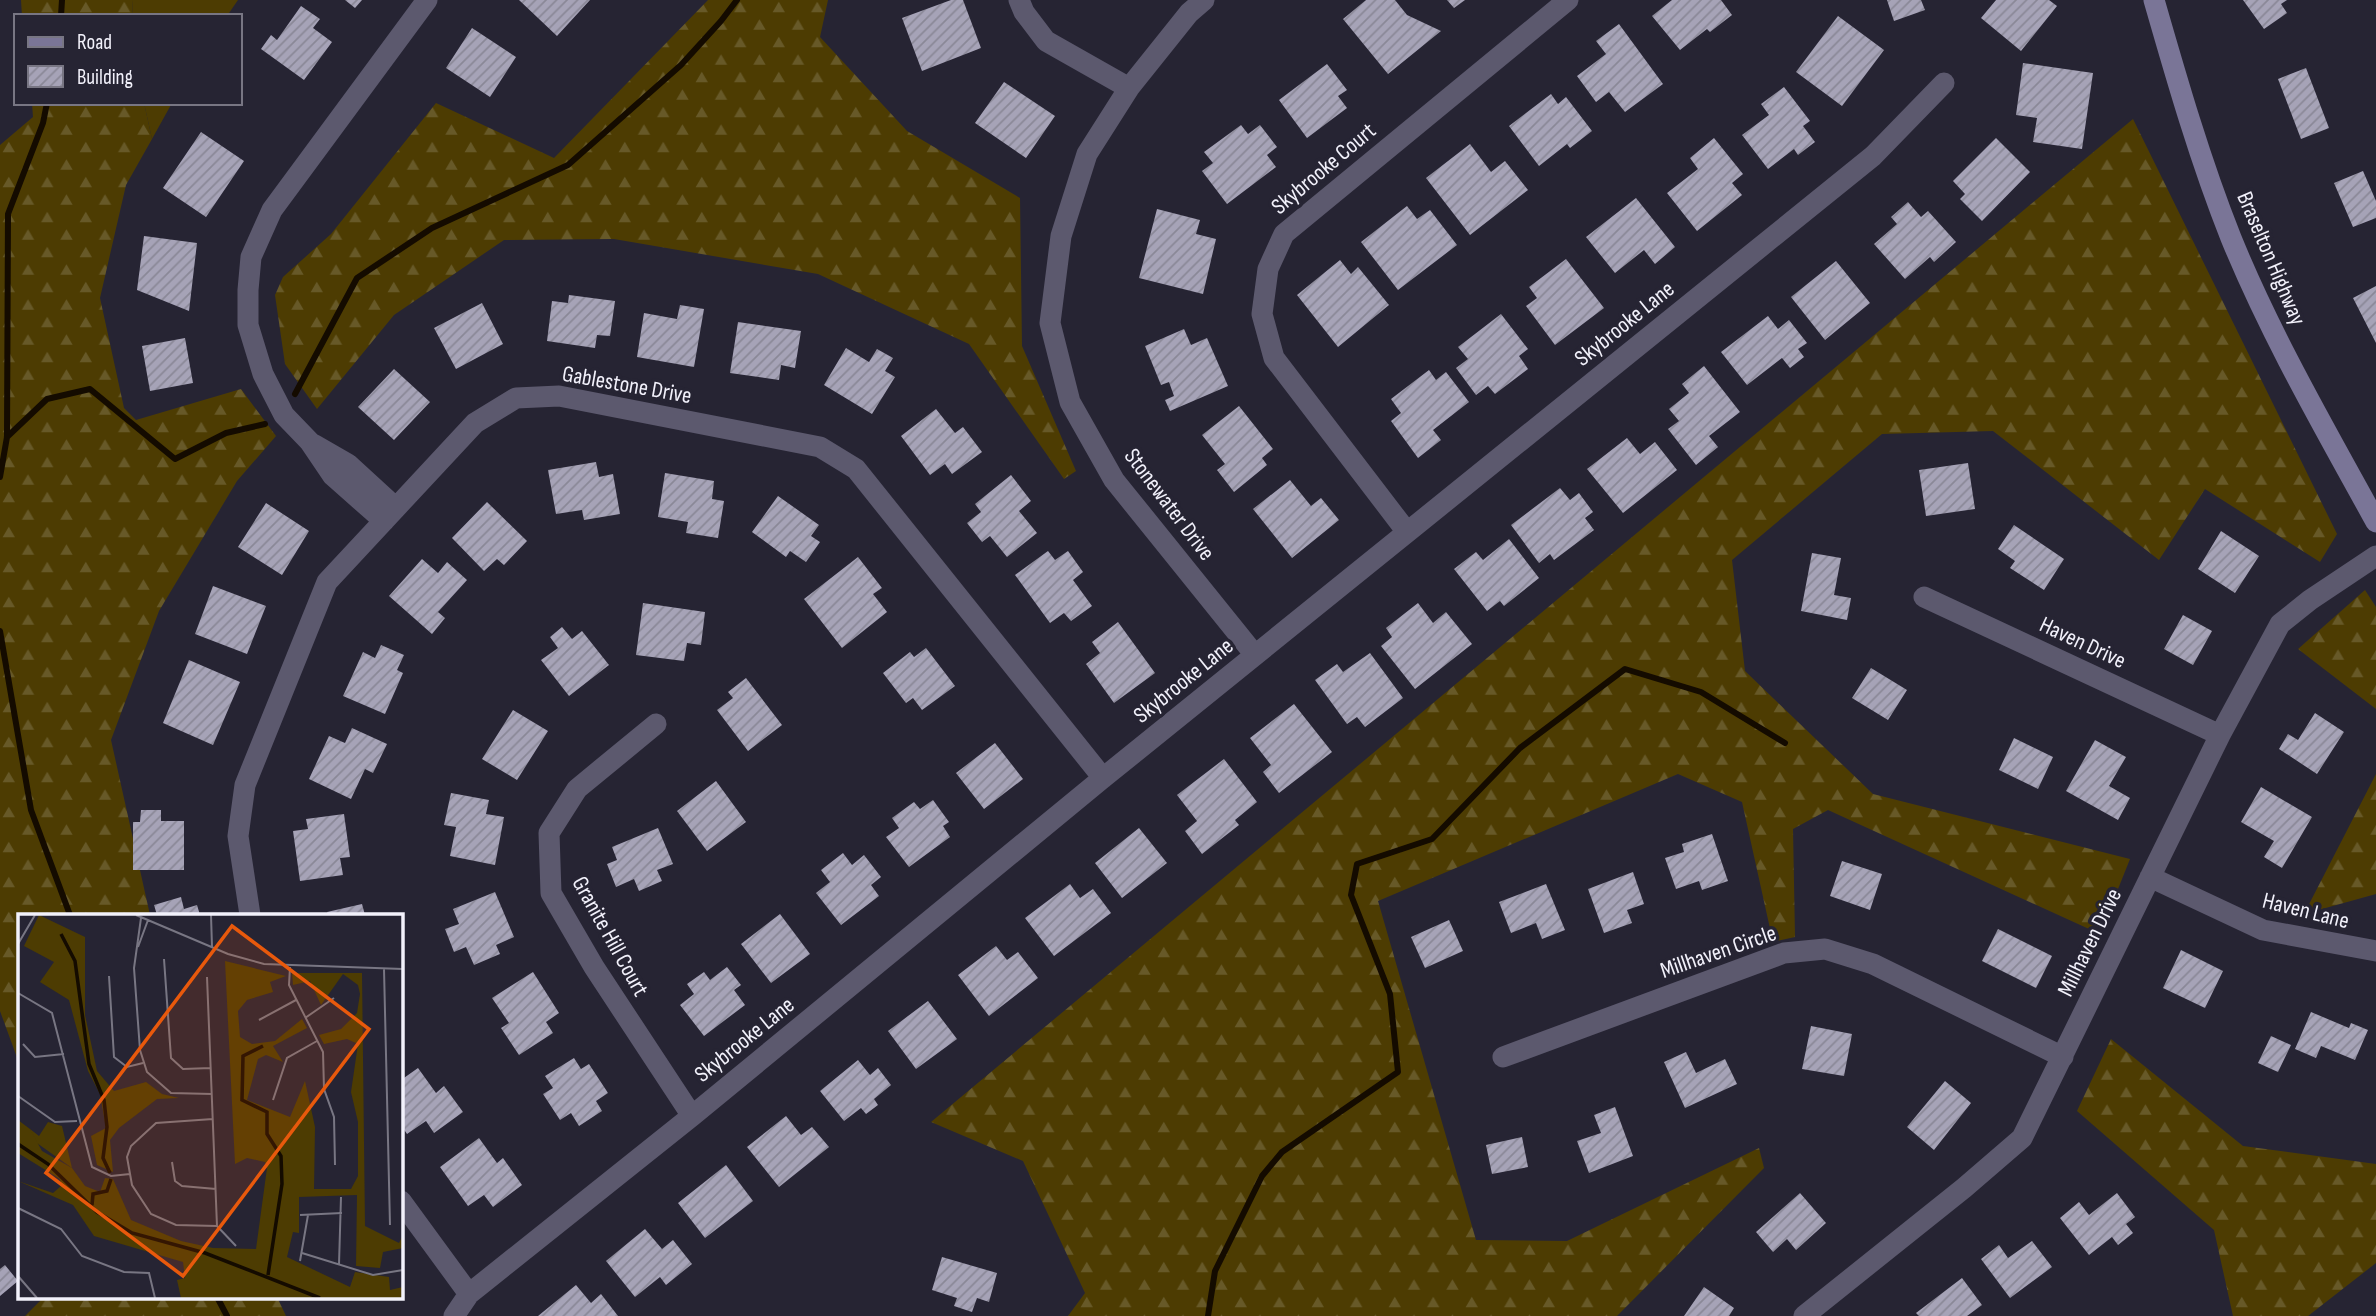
<svg xmlns="http://www.w3.org/2000/svg" width="2376" height="1316" font-family="'Sofia Sans Condensed',sans-serif">
	<style>
		.green { fill: #4d3c02 }
		.forest { fill: url(#forest-firs) }
		.lines { fill: none; stroke-linecap: round; stroke-linejoin: round }
		.stream { stroke: #140b00; stroke-width: 6 }
		.building { fill: url(#building-hatch) }
		.street { stroke: #5c596e; stroke-width: 21 }
		.secondary { stroke: #7a7597; stroke-width: 21 }
		.labels { text-anchor: middle; stroke-width: 7; stroke-linejoin: round; paint-order: stroke }
		.street-label { font-size: 23px; fill: #f2f1fb; stroke: #262433 }
		.inset-river { fill: none; stroke: #140b00; stroke-width: 3.5 }
		.inset-road { fill: none; stroke: #787683; stroke-width: 2 }
		.view { fill: #e8590c; fill-opacity: 0.15; stroke: #e8590c; stroke-width: 3.5 }
		.inset-edge { fill: none; stroke: #f2f1fb; stroke-width: 3.5 }
	</style>
	<defs>
		<pattern id="forest-firs" width="22" height="20" patternUnits="userSpaceOnUse" patternTransform="scale(1.75)"><rect width="22" height="20" fill="#4d3c02"/><path d="M5 1l3.5 6h-7zM16 11l3.5 6h-7z" fill="#675928"/></pattern>
		<pattern id="building-hatch" width="6" height="6" patternUnits="userSpaceOnUse" patternTransform="scale(1.75)"><rect width="6" height="6" fill="#a6a3b7"/><path d="M-1 1l2-2M0 6l6-6M5 7l2-2" fill="none" stroke="#8a8897"/></pattern>
	</defs>
	<rect width="100%" height="100%" fill="#262433"/>
	<!-- green -->
	<path class="green" d="M132 0H238L227 16H133Z
		M144 103H172L152 139Z"/>
	<!-- forest -->
	<path class="forest" d="M21 0H132L133 16H22Z
		M708 0H828L820 37 907 131 1020 198 1022 346 1076 471 1064 479 969 344 818 274 614 239 504 240 394 315 317 409 285 364 275 295 283 277 331 234 436 103 554 158Z
		M32 103H144L152 139 126 185 100 298 124 408 136 420 241 389 276 436 237 481 159 611 111 740 150 915H19V1063L0 1011V145L33 117Z
		M2133 119 2337 534 2320 562 2205 489 2159 560 1993 431 1882 434 1732 560 1745 671 1873 794 2130 859 2100 934 1828 810 1793 829 1795 937 1773 942 1742 802 1678 774 1378 901 1476 1240 1567 1241 1759 1148 1764 1168 1617 1316H1068L1085 1293 1023 1161 931 1122Z
		M2365 590 2376 607V709L2298 649Z
		M2376 774V894L2304 914Z
		M2111 1039 2243 1146 2376 1164V1263L2308 1316H2233L2214 1230 2077 1111Z
		M44 1297H277L286 1316H25Z"/>
	<g class="lines">
		<!-- stream -->
		<path class="stream" d="M61 16 62 0
			M295 394 357 278 432 228 568 165 681 65 721 21 737 0
			M7 437 47 399 90 389 175 459 226 433 265 424
			M0 477 7 437 8 214 43 123 47 103
			M0 631 31 810 70 915
			M217 1297 227 1316
			M1208 1316 1215 1271 1262 1176 1282 1152 1398 1072 1390 994 1351 895 1357 864 1432 839 1520 748 1625 669 1701 692 1785 743"/>
	</g>
	<!-- building -->
	<path class="building" d="M345 0H362L355 8Z
		M519 0H590L557 36Z
		M951 0H963L981 48 922 71 902 18Z
		M1366 0H1395L1407 15 1441 31 1388 74 1343 19Z
		M1447 0H1465L1454 8Z
		M1672 0H1721L1732 15 1710 32 1707 29 1680 50 1652 16Z
		M1887 0H1921L1925 10 1894 21Z
		M1996 0H2049L2057 6 2021 51 1981 18Z
		M2243 0H2287L2281 4 2287 13 2264 29Z
		M301 6 320 19 313 28 332 42 304 80 261 49 271 35 277 40Z
		M1838 16 1884 50 1842 106 1796 72Z
		M1619 24 1663 84 1625 112 1609 92 1596 102 1577 76 1606 54 1596 41Z
		M472 28 516 57 490 97 446 68Z
		M2023 63 2093 73 2082 149 2033 142 2037 118 2016 115Z
		M1327 64 1347 90 1338 96 1347 108 1307 138 1279 100Z
		M2306 68 2329 128 2301 139 2278 79Z
		M1004 82 1055 116 1026 158 975 123Z
		M1784 87 1810 121 1803 126 1815 142 1798 155 1794 149 1768 169 1742 135 1769 115 1761 104Z
		M1551 94 1558 104 1566 97 1592 131 1570 148 1567 144 1539 166 1509 126Z
		M1241 125 1248 134 1260 125 1277 147 1267 155 1276 167 1227 204 1202 171 1213 163 1204 152Z
		M201 132 244 161 206 217 163 188Z
		M1714 138 1743 174 1732 183 1742 195 1697 231 1667 193 1698 169 1690 158Z
		M1996 138 2030 172 1982 221 1960 199 1965 194 1953 181Z
		M1470 144 1491 172 1505 161 1528 190 1470 235 1426 178Z
		M2363 171 2376 201V218L2353 227 2334 183Z
		M1636 198 1675 247 1655 264 1644 250 1615 273 1586 237Z
		M1908 202 1921 217 1928 211 1956 242 1934 262 1930 257 1905 279 1874 244 1897 224 1891 217Z
		M1407 206 1417 219 1430 210 1457 245 1398 290 1361 242Z
		M1157 209 1200 220 1196 234 1216 239 1203 294 1139 278Z
		M144 236 197 243 189 311 137 290Z
		M1566 259 1604 308 1555 345 1526 306 1537 298 1529 287Z
		M1340 260 1351 274 1358 267 1389 305 1338 347 1297 295Z
		M1836 261 1870 303 1825 340 1791 297Z
		M2376 286V343L2353 298Z
		M569 295 615 301 610 336 597 335 595 348 547 341 552 301 568 303Z
		M482 303 503 344 456 369 434 328Z
		M680 305 704 309 694 367 637 357 644 313 677 319Z
		M1501 314 1528 349 1519 356 1528 369 1495 394 1488 386 1476 395 1456 368 1468 359 1458 347Z
		M1768 316 1778 329 1789 320 1807 343 1798 349 1804 357 1790 368 1782 358 1747 385 1721 352Z
		M738 322 801 331 795 368 781 365 779 380 730 373Z
		M1184 329 1191 345 1207 338 1228 386 1170 411 1165 400 1174 396 1169 382 1161 385 1145 346Z
		M185 338 193 383 150 391 142 346Z
		M846 348 869 362 877 349 893 358 885 371 895 377 872 414 824 385Z
		M1704 366 1740 412 1709 436 1718 447 1696 465 1668 429 1679 421 1669 409 1689 393 1682 384Z
		M394 369 430 402 394 440 358 407Z
		M1429 370 1436 380 1446 372 1469 402 1433 430 1441 440 1418 458 1391 421 1401 413 1391 399Z
		M1239 406 1273 449 1262 458 1267 465 1234 492 1217 470 1225 464 1202 435Z
		M936 409 955 433 963 427 982 452 952 474 945 464 930 475 901 436Z
		M1627 438 1640 454 1655 442 1677 470 1623 513 1587 469Z
		M596 462 599 477 613 474 620 514 584 520 582 510 556 514 548 470Z
		M1968 463 1975 509 1926 516 1919 470Z
		M665 473 714 481 712 499 724 501 718 538 686 533 688 522 658 517Z
		M1011 475 1031 501 1019 511 1037 533 1007 557 990 536 982 542 967 523 981 512 975 504Z
		M1290 480 1311 506 1321 498 1339 520 1292 558 1253 509Z
		M1560 488 1570 500 1579 493 1593 512 1585 518 1594 530 1554 560 1550 554 1539 563 1511 525Z
		M778 496 819 525 811 536 820 542 806 562 790 551 786 557 752 532Z
		M487 502 527 541 504 565 497 559 484 571 452 538Z
		M266 503 309 531 282 575 238 547Z
		M2014 525 2064 559 2044 590 2010 568 2015 561 1998 549Z
		M2221 531 2259 556 2235 593 2198 569Z
		M1509 539 1539 578 1504 606 1500 601 1487 611 1454 569 1476 552 1483 560Z
		M1048 551 1055 560 1068 551 1083 572 1073 580 1092 606 1071 621 1064 613 1050 623 1015 575Z
		M1812 553 1841 558 1834 595 1851 598 1847 620 1801 611Z
		M858 557 882 588 873 594 887 612 842 648 804 599Z
		M422 559 438 573 447 562 467 580 438 612 445 618 432 634 389 596Z
		M213 586 266 606 247 654 195 634Z
		M643 603 705 612 701 645 687 643 684 661 636 655Z
		M1418 603 1433 623 1446 612 1472 644 1415 689 1381 646 1392 637 1386 628Z
		M2183 615 2212 631 2193 665 2164 649Z
		M1118 622 1155 673 1114 703 1086 664 1100 653 1092 642Z
		M562 627 572 639 582 631 609 665 569 696 541 660 558 648 550 637Z
		M381 645 404 655 397 670 403 673 385 714 343 696 363 652 375 658Z
		M926 648 955 686 922 710 913 698 906 703 883 673 910 652 914 657Z
		M1370 653 1403 698 1365 727 1357 717 1347 724 1315 680 1337 664 1343 672Z
		M189 660 240 682 213 745 163 723Z
		M1871 668 1907 690 1888 720 1852 698Z
		M746 678 782 725 748 751 717 710 733 698 728 692Z
		M1294 704 1332 752 1279 793 1263 772 1271 765 1250 738Z
		M513 710 548 731 517 780 482 759Z
		M2315 713 2344 732 2317 774 2279 749 2288 734 2298 740Z
		M352 728 387 744 373 773 365 769 351 799 309 779 329 736 345 743Z
		M2014 738 2053 757 2038 789 1999 770Z
		M2095 740 2126 757 2109 786 2130 798 2118 820 2066 791Z
		M995 743 1023 779 984 809 956 773Z
		M1224 759 1257 802 1235 820 1239 825 1202 854 1185 831 1197 821 1177 795Z
		M716 781 746 822 707 851 677 811Z
		M2261 787 2312 817 2282 868 2264 857 2274 841 2241 822Z
		M451 793 489 800 486 814 504 817 495 865 450 856 456 827 444 825Z
		M933 800 949 822 943 826 950 837 909 867 886 837 899 828 892 818 914 802 920 809Z
		M141 810H161V821H184V870H133V822H140Z
		M344 814 350 857 340 858 343 875 300 881 293 831 308 829 306 819Z
		M658 828 673 864 657 870 662 881 639 891 634 879 616 887 607 864 617 860 612 847Z
		M1139 828 1167 863 1122 898 1095 863Z
		M1712 834 1728 881 1702 890 1699 881 1676 889 1665 858 1684 852 1682 844Z
		M843 853 852 865 864 855 881 877 871 885 879 896 841 925 816 893 830 882 821 870Z
		M1842 861 1882 874 1870 910 1830 896Z
		M1633 872 1644 904 1627 910 1632 923 1604 933 1588 889Z
		M1070 884 1080 898 1093 889 1111 913 1054 956 1025 918Z
		M1546 884 1565 930 1542 939 1536 923 1511 933 1499 902Z
		M495 892 514 937 496 945 500 954 474 965 466 947 454 952 445 929 459 924 453 909Z
		M181 897 184 909 197 905 200 915H157L154 905Z
		M362 904 365 915H328L327 912Z
		M780 914 810 954 771 983 741 944Z
		M1449 920 1463 951 1425 968 1411 937Z
		M1998 929 2052 956 2036 988 1982 961Z
		M996 946 1007 960 1018 952 1038 978 989 1016 958 975Z
		M2181 950 2223 971 2205 1008 2163 988Z
		M727 967 741 985 734 990 745 1005 704 1036 680 1005 694 994 687 984 704 972 710 980Z
		M533 972 559 1013 546 1022 553 1033 519 1055 501 1028 509 1023 492 998Z
		M928 1001 957 1039 916 1069 888 1031Z
		M2311 1012 2349 1028 2351 1023 2368 1030 2355 1060 2321 1046 2316 1058 2295 1049Z
		M1811 1026 1852 1034 1844 1076 1802 1069Z
		M2271 1036 2291 1045 2278 1072 2258 1063Z
		M1686 1052 1696 1073 1725 1059 1737 1084 1685 1108 1664 1062Z
		M574 1058 581 1069 589 1064 608 1093 596 1101 602 1111 579 1126 571 1113 560 1120 543 1094 553 1088 545 1076Z
		M858 1060 870 1075 878 1068 891 1085 874 1099 878 1105 866 1114 861 1108 844 1121 820 1091Z
		M418 1068 436 1093 444 1086 463 1112 434 1133 426 1121 407 1134 401 1125V1080Z
		M1945 1081 1971 1103 1934 1150 1907 1127Z
		M1615 1107 1633 1156 1589 1173 1577 1141 1601 1133 1594 1115Z
		M786 1116 801 1135 812 1127 829 1147 779 1187 747 1147Z
		M1522 1137 1528 1167 1492 1174 1486 1145Z
		M479 1138 497 1163 503 1158 522 1185 493 1207 484 1195 468 1206 440 1167Z
		M726 1165 753 1201 705 1238 678 1203Z
		M1800 1193 1826 1223 1796 1250 1787 1239 1773 1252 1756 1232Z
		M2117 1193 2135 1217 2126 1224 2133 1233 2118 1245 2112 1237 2089 1255 2060 1218 2079 1202 2089 1215Z
		M645 1229 662 1249 673 1240 692 1264 666 1285 660 1277 635 1297 606 1261Z
		M2032 1241 2052 1267 2010 1298 1981 1259 1999 1245 2008 1258Z
		M942 1257 997 1273 989 1302 977 1298 972 1312 954 1306 957 1298 932 1290Z
		M5 1265 18 1281 0 1296V1269Z
		M1962 1278 1982 1305 1967 1316H1919L1916 1313Z
		M576 1285 591 1303 601 1294 618 1316H538Z
		M1704 1287 1734 1308 1729 1316H1684Z"/>
	<g class="lines">
		<!-- street -->
		<path class="street" d="M1019 0 1024 12 1046 41 1129 88
			M1204 0 1189 13 1129 88 1087 154 1061 236 1050 323 1070 402 1114 480 1255 655
			M315 445 348 464 396 508
			M384 521 333 476 310 442 284 415 263 374 248 325V290L251 257 272 210 427 0
			M1407 532 1274 358 1262 314 1268 269 1284 234 1568 0
			M1924 597 2220 735
			M656 724 577 789 549 833 551 893 594 967 692 1116
			M2150 877 2263 930 2376 951
			M250 915 238 836 245 785 327 582 475 423 516 398 559 396 820 447 856 469 1103 778
			M1503 1057 1784 953 1825 949 1873 964 2063 1057
			M401 1201 469 1294
			M454 1316 469 1294 692 1116 1103 778 1873 156 1944 83
			M1804 1316 1964 1188 2022 1138 2220 735 2280 624 2310 600 2376 556"/>
		<!-- secondary -->
		<path class="secondary" d="M2154 0C2177 80 2200 160 2231 238 2271 336 2325 429 2376 522"/>
	</g>
	<g class="labels">
		<!-- street labels -->
		<g class="street-label">
			<text transform="translate(1323 168) rotate(-40)" y="8">Skybrooke Court</text>
			<text transform="translate(2272 258) rotate(67)" y="8">Braselton Highway</text>
			<text transform="translate(1624 323) rotate(-39)" y="8">Skybrooke Lane</text>
			<text transform="translate(627 384) rotate(10)" y="8">Gablestone Drive</text>
			<text transform="translate(1170 504) rotate(53)" y="8">Stonewater Drive</text>
			<text transform="translate(2083 642) rotate(25)" y="8">Haven Drive</text>
			<text transform="translate(1183 680) rotate(-39)" y="8">Skybrooke Lane</text>
			<text transform="translate(2306 910) rotate(14)" y="8">Haven Lane</text>
			<text transform="translate(611 936) rotate(61)" y="8">Granite Hill Court</text>
			<text transform="translate(2089 942) rotate(-64)" y="8">Millhaven Drive</text>
			<text transform="translate(1718 951) rotate(-19)" y="8">Millhaven Circle</text>
			<text transform="translate(744 1039) rotate(-39)" y="8">Skybrooke Lane</text>
		</g>
	</g>
	<!-- overview -->
	<g transform="translate(18 914)">
		<rect width="385" height="385" fill="#262433"/>
		<path d="M30 208 44 212 54 254 16 227 12 215 21 222Z" fill="#4d3c02"/>
		<path d="M21 1 67 23V101L79 157 96 177 128 168 144 180 161 184 139 185 101 214 92 226 95 258 79 251 73 222 88 214 82 180 70 157 51 86 22 68 36 48 6 32ZM207 47 268 62 252 68 255 78 229 86 220 97 222 123 234 130 257 127 284 105 289 114 255 132 265 148 248 141 240 145 229 186 272 203 287 167 297 213 296 275H333L340 262V208L333 178 340 130 329 125 306 130 301 121 323 115 339 99 342 80 340 71 325 60 303 91 292 67 275 71 274 59H344L347 312 381 329 385 321V334L365 338 362 354 338 352 339 281 281 283V319L275 318 269 343 332 373 337 358 371 363 372 376 385 373V384H163L159 366 167 364 165 348 76 322 55 291 0 267 35 279 43 272 42 265 0 239V206L12 215 24 237 54 254 67 272 82 278 87 264 95 265 113 306 163 327 195 334 238 335 249 254 247 248 229 244 217 250Z" fill="#4d3c02"/>
		<path class="inset-river" d="M43 20 57 47 71 150 86 186 89 213 85 244 92 259M245 132 225 142 224 186 249 198V220L263 242 264 270 250 361M0 230 30 250 79 298 114 319 187 339 302 384M74 291 75 280 89 277 93 265"/>
		<path class="inset-road" d="M118 1 210 40 246 50 385 55M193 1 194 33M123 4 116 54 122 136 129 158 153 179 194 180M0 30 17 1M120 33 130 6M146 45 153 144 165 155 193 154M272 53 271 71 305 138 306 175 316 203 317 251M366 55 372 311M91 62 96 143 109 153 125 149M189 63 199 312 218 332M0 79 34 99 74 253 93 262 112 260M287 104 316 84M241 106 278 86M5 130 17 143 46 140M0 182 37 208 59 207M255 186 269 144 299 127M195 205 138 209 113 232 109 243 114 271 133 300 158 311 199 312M154 248 157 267 164 272 198 275M0 294 43 315 64 342 106 358 131 359 137 384M282 301 324 299M284 339 355 361 385 356M282 347 290 301M321 350 323 283M0 362 19 384"/>
		<path class="view" d="M214 12 351 115 165 362 28 259Z"/>
		<rect width="385" height="385" class="inset-edge"/>
	</g>
	<!-- legend -->
	<rect x="14" y="14" width="228" height="91" fill="#262433" stroke="#787683" stroke-width="2"/>
	<rect x="28" y="37" width="35" height="10" fill="#7a7597" stroke="#787683" stroke-width="2"/>
	<text x="77" y="49" font-size="21" fill="#f2f1fb">Road</text>
	<rect x="28" y="66" width="35" height="21" fill="url(#building-hatch)" stroke="#787683" stroke-width="2"/>
	<text x="77" y="84" font-size="21" fill="#f2f1fb">Building</text>
</svg>
